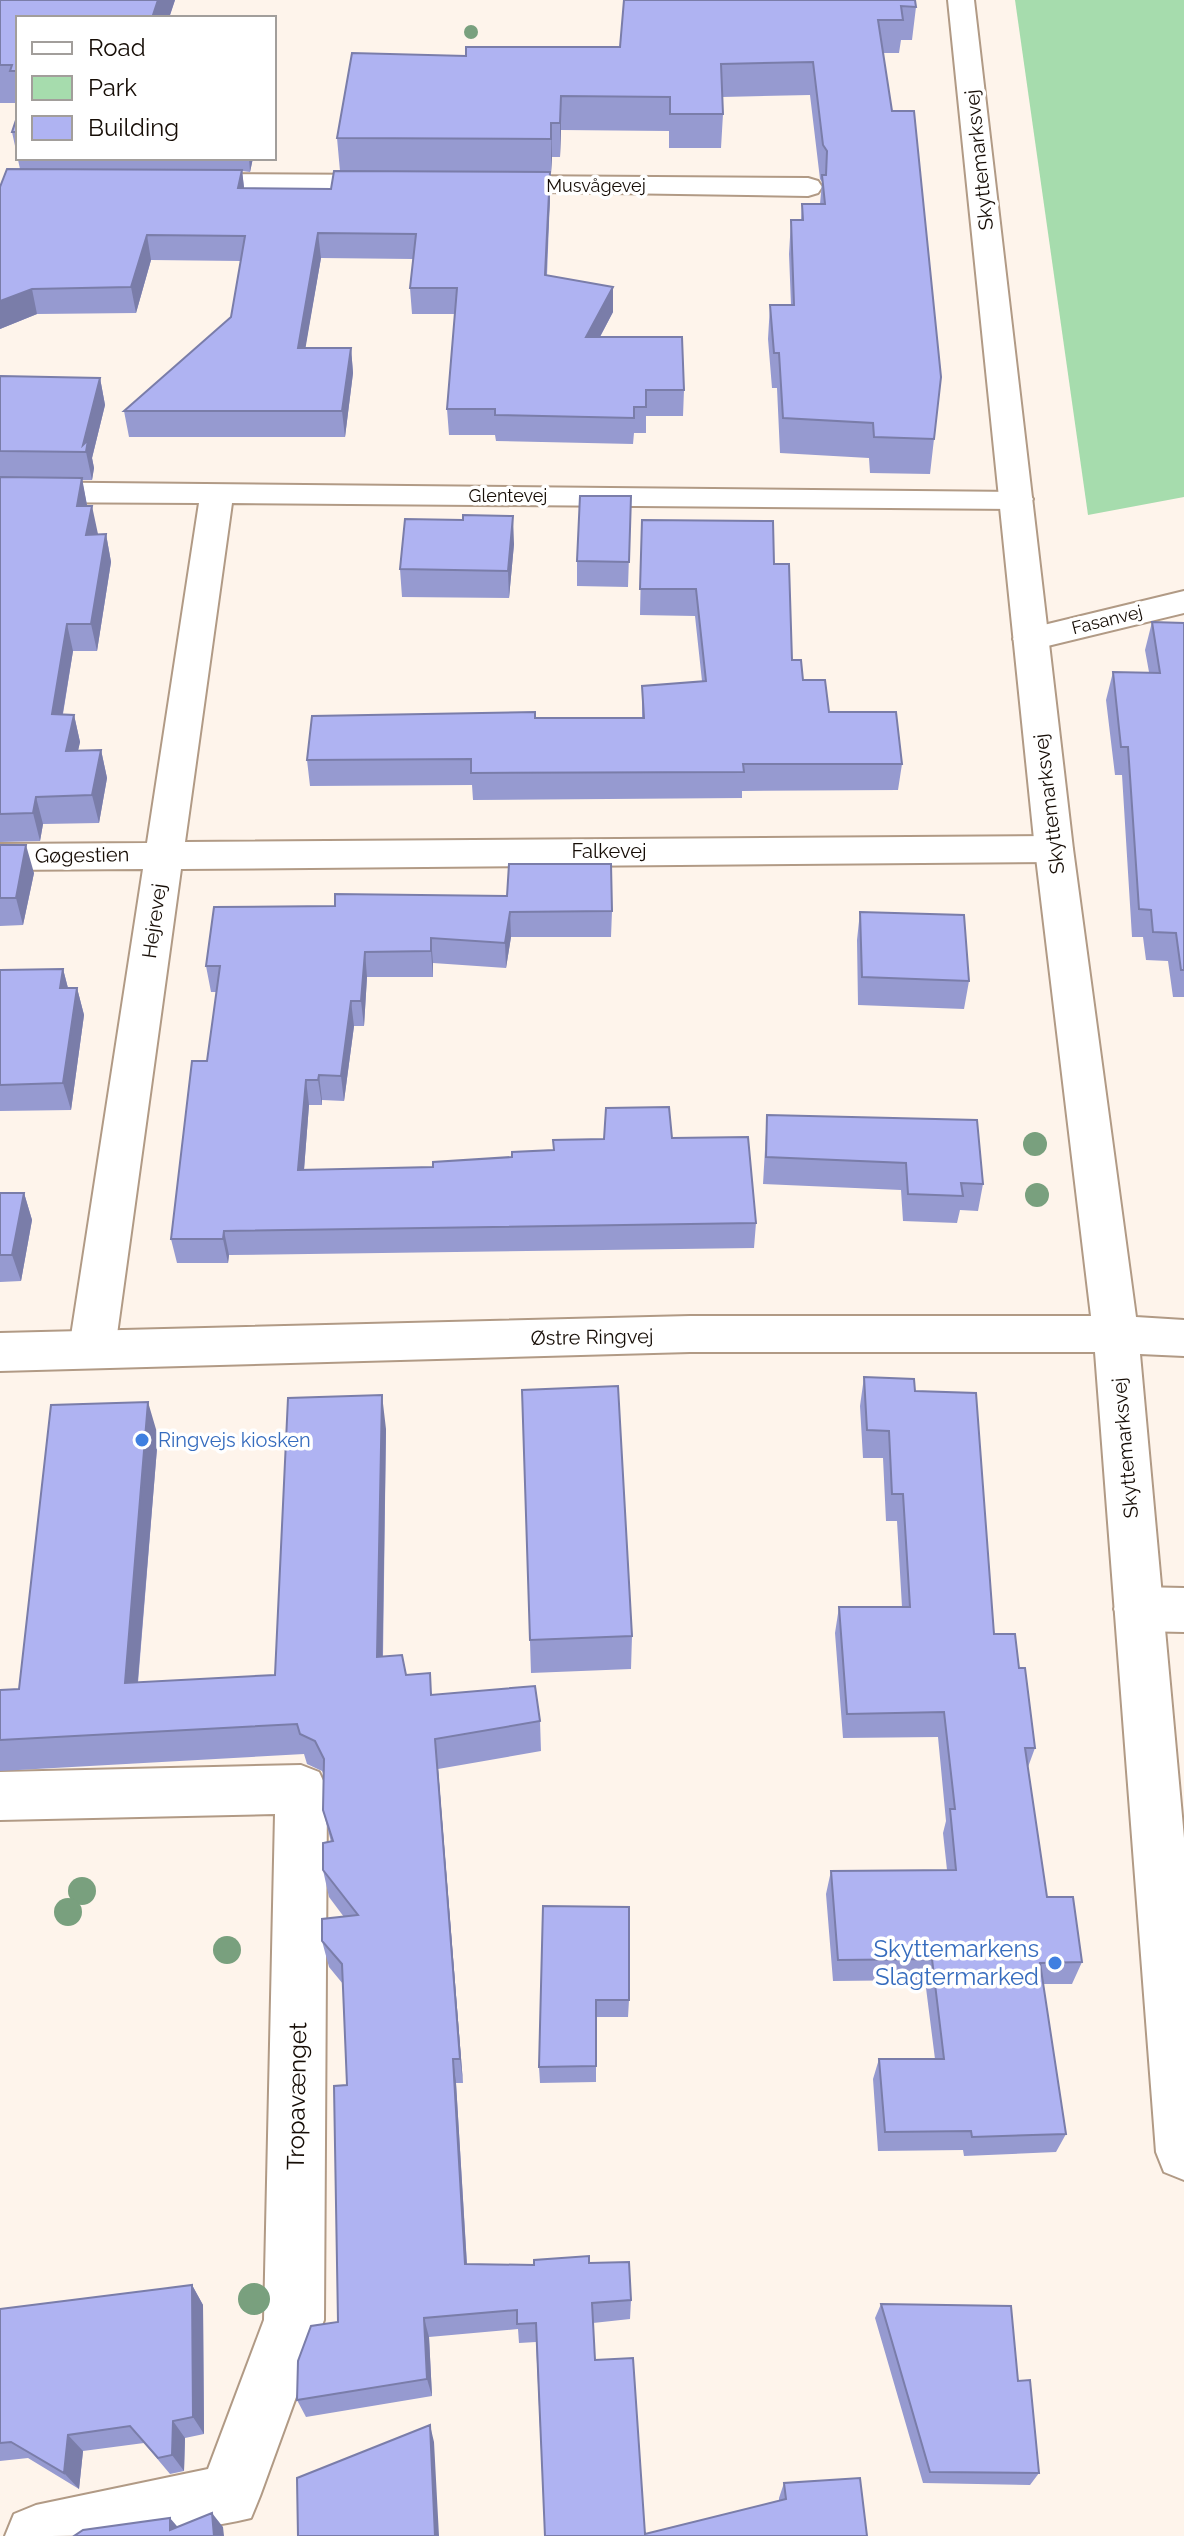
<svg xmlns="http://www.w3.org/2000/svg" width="1184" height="2536" font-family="Raleway,sans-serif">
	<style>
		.green { fill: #a6dcad }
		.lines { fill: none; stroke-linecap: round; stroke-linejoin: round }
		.minor-casing { stroke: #b19a85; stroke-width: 4 }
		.tertiary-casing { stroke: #b19a85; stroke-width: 4 }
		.minor { fill: #fff; fill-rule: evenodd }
		.tertiary { fill: #fff; fill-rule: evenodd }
		.tree { fill: #79a07e }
		.wall { fill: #969ad0 }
		.shaded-wall { fill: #7a7da9 }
		.building { fill: #afb3f2; stroke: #7a7da9; stroke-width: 2 }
		.shop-dot { fill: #3f7fe0; stroke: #fff; stroke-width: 3 }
		.labels { text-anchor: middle; stroke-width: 7; stroke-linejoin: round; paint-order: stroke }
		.far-street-label { font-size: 18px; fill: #160d06; stroke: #fff }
		.street-label { font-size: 20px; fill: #160d06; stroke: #fff }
		.shop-label { font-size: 20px; fill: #366cbe; stroke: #fff; text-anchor: start }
		.near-shop-label { font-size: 24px; fill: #366cbe; stroke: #fff; text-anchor: end }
		.near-street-label { font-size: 24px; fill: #160d06; stroke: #fff }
	</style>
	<rect width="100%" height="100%" fill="#fef4eb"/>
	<!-- green -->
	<path class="green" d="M1015 0H1184V497L1088 515Z"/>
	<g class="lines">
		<!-- minor casing -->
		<g class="minor-casing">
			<path id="minor" d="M182 174 390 175 400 178 404 184 400 190 390 193 172 189 168 183 172 177Z
				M490 176 808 178 818 181 822 187 818 193 808 196 480 191 476 185 480 179Z
				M0 482 1028 492 1033 499 1028 506 1016 509 232 503 185 842 1054 836 1067 840 1073 849 1067 858 1054 862 181 869 115 1349 108 1362 92 1368 76 1362 69 1349 143 869 0 870V844L147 843 199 503 0 502Z
				M1184 591V613L1031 650 1019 647 1013 639 1019 631Z
				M1138 1587 1184 1588V1632L1138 1631 1121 1624 1114 1609 1121 1594Z
				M301 1765 319 1772 327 1789 324 2320 260 2496 251 2518C176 2536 85 2536 5 2536L14 2514 36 2505 208 2469 264 2320 275 1814 0 1820V1772Z"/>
		</g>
		<!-- tertiary casing -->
		<g class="tertiary-casing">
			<path id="tertiary" d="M948 0H974L1073 849 1136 1317 1184 1320V1356L1140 1354 1184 1838V2180L1164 2172 1156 2152 1095 1352H690L0 1371V1333L690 1316H1091L1035 849Z"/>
		</g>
		<!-- minor -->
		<use href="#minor" class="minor"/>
		<!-- tertiary -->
		<use href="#tertiary" class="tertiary"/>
	</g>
	<!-- trees -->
	<g class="tree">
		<circle cx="471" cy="32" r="7"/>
		<circle cx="1035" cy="1144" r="12"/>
		<circle cx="1037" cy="1195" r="12"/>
		<circle cx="82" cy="1891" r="14"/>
		<circle cx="68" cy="1912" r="14"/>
		<circle cx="227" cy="1950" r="14"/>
		<circle cx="254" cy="2299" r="16"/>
	</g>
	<!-- wall -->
	<path class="wall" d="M0 0H175L169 18H18V109L16 103H0Z
		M624 0 916 7 912 40H901L899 53H883L934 439 930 474 870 473 869 458 780 453 777 388H772L768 339 770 305H791L789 254 791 220H801L802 204H820L822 182 820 179 810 95 722 97 723 114 721 148H669V131L561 130 560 157H552L551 173H550V197L547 276 613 312 600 337 684 390 683 416H646V433H634L633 444 496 441 495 435H449L447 409 455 314H412L410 288 413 259 321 258 305 348H351L353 373 345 437H129L124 411 231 317 241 261 151 260 136 313 37 314 0 329V187L20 169 12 132 18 114V158H253L250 172 242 171 244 188 331 189 340 171 337 138 466 56 620 47Z
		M0 376 100 378 105 405 92 458 94 468 92 480H82L87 506 98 535 106 534 111 562 97 651H73L63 714 74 715 80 742 78 750H101L107 778 99 823 43 824 40 841 0 842Z
		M631 496 628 587 577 586V561Z
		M642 520 774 564 792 660 803 680 829 712 902 764 898 790 742 791V798L473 800 472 785 310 786 307 760 536 718H642V686L702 681 695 616 640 615Z
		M514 544 509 598 402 597 400 569Z
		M1152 622 1184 623V997H1173L1168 961 1146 960 1143 937H1132L1122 775H1115L1106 700 1113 672H1149L1145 650Z
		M0 845 34 873 23 925 0 926Z
		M214 907 612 911 611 937H511L506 968 433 963V977H367L364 1026H354L344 1101 322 1100V1105H309L304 1170 433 1167 512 1157 553 1150V1140L672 1138 756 1223 754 1248 229 1255 228 1263H177L171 1239 207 1061 217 992H211L206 966Z
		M860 912 969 981 964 1009 858 1005 857 940Z
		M63 969 68 988H77L84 1015 71 1110 0 1111V970Z
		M767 1115 983 1184 978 1211 960 1210 957 1223 903 1221 901 1190 763 1184Z
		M0 1193H24L32 1220 21 1281 0 1282Z
		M864 1377 915 1391 994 1634 1019 1668 1035 1748 1028 1767 1047 1897 1082 1962 1072 1984H1043L1066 2134 1056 2152 964 2156 963 2150 878 2151 873 2079 879 2059H935L925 1980 833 1981 826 1894 831 1871 947 1870 943 1833 946 1821 938 1737 843 1738 835 1633 839 1607H902L897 1521H886L883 1458H863L860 1406Z
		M522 1390 632 1636 631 1669 531 1673Z
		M386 1429 383 1657 432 1695 540 1721 541 1751 438 1769 463 2083H456L467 2264 534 2265 589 2263 631 2300 630 2319 593 2323 595 2360 645 2534 779 2501V2498L784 2483 867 2536H545L536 2342 519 2343 518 2329 429 2337 432 2396 306 2417 297 2400 338 2322 347 2085 343 1984 329 1967 322 1941 344 1917 329 1897 323 1870 331 1842 323 1810 324 1775 322 1771 307 1764 304 1754 0 1771V1690L19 1689 158 1436 138 1683 275 1675Z
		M543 1906 629 2000 628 2017H596V2082L540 2083 539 2067Z
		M192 2285 203 2305 204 2434 185 2438 184 2471 170 2474 144 2443 83 2451 79 2489 28 2458 0 2461V2309Z
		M881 2304 1018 2381 1039 2473 1030 2485 923 2483 875 2318Z"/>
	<!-- shaded-wall -->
	<path class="shaded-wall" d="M158 0H175L169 18H152Z
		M561 96V130L560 157V123Z
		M551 123 552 157 551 173Z
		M249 158H253L250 172Z
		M242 170 245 196 238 188Z
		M550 172V197L545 301V275Z
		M318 233 321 258 301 374 298 348Z
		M147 235 151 260 136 313 131 287Z
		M613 287V312L586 363V337Z
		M32 289 37 314 0 329V301Z
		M351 348 353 373 345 437 342 411Z
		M100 378 105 405 92 458 94 468 92 480 86 452 83 445Z
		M82 478 87 505 77 506Z
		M92 506 98 534 92 563 86 535Z
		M513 516 514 544 509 598 508 571Z
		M106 534 111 562 97 651 91 624Z
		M67 624 73 651 58 742 52 714Z
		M74 715 80 742 72 778 66 751Z
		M101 750 107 778 99 823 92 795Z
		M36 797 43 824 40 841 33 813Z
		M26 845 34 873 23 925 16 898Z
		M510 912 511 937 506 968 505 943Z
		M431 938 433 963V977L431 951Z
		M365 952 367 977 364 1026 361 1001Z
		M63 969 70 996 60 988Z
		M77 988 84 1015 71 1110 63 1083Z
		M351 1001 354 1026 344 1101 341 1076Z
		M319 1075 322 1100V1105L318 1080Z
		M306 1080 309 1105 302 1195 298 1170Z
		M24 1193 32 1220 21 1281 12 1255Z
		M224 1231 229 1255 228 1263 223 1239Z
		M382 1395 386 1429 382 1688 377 1657Z
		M148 1402 158 1436 135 1714 125 1683Z
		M435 1739 438 1769 463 2083 460 2059Z
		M453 2059 456 2083 468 2284 465 2264Z
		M192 2285 203 2305 204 2434 193 2417Z
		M424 2318 429 2337 432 2396 427 2379Z
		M173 2421 185 2438 184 2471 172 2455Z
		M430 2425 434 2442 439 2536H435Z
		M68 2435 83 2451 79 2489 64 2473Z
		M212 2513 223 2527 224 2536H214Z
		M170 2518 182 2532 170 2530Z"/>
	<!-- building -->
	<path class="building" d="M0 0H158L152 18H18V71H10L12 65H0Z
		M624 0H915L916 7 901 6 903 20H878L892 111H914L941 377 934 439 874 437 873 423 783 418 779 353H774L770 305H794L791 220H803L802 204H825L822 175H826L827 151 823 145 813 62 721 64 723 114H670V97L561 96 560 123H551V139L337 138 352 53 466 56V47H620Z
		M18 114V132H12Z
		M7 169 242 170 238 188 331 189 334 171 550 172 545 275 613 287 586 337H682L684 390H646V407H634V418L495 415V409H447L457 288H410L416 234 318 233 298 348H351L342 411H124L231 317 245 236 147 235 131 287 32 289 0 301V187Z
		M0 376 100 378 83 445 88 440 86 452 0 451Z
		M0 477 82 478 77 506H92L86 535 106 534 91 624H67L52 714 74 715 66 751 101 750 92 795 36 797 33 813 0 814Z
		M580 496H631L629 562 577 561Z
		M463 515 513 516 508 571 400 569 405 519 463 520Z
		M642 520 773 521 774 564H789L792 660H801L803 680H825L829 712H896L902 764H743L744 772 471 773V759L307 760 312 716 535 712V718H644L642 686 706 681 696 589H640Z
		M1152 622 1184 623V970H1181L1176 933 1153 932 1151 910 1139 909 1128 747H1121L1113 672 1160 673Z
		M0 845H26L16 898H0Z
		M509 864H611L612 911 510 912 505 943 431 938V951L365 952 361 1001H351L341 1076 319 1075 318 1080H306L298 1170 433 1167V1162L512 1157V1152L554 1150 553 1140 604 1139 606 1108 669 1107 672 1138 748 1137 756 1223 224 1231 223 1239H171L192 1061H207L220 966H206L214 907 335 906V894L507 896Z
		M860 912 964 915 969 981 862 977Z
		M63 969 60 988H77L63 1083 0 1085V970Z
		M767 1115 977 1120 983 1184 961 1183 963 1196 908 1194 906 1163 766 1157Z
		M0 1193H24L12 1255H0Z
		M864 1377 914 1379 915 1391 976 1393 994 1634H1015L1019 1668H1025L1035 1748H1025L1047 1897H1073L1082 1962 1040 1963 1066 2134 972 2137 971 2131 885 2132 879 2059H944L932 1959 838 1960 831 1871 956 1870 950 1809H955L944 1712 847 1714 839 1607H910L903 1494H892L889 1431 867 1430Z
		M618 1386 632 1636 530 1640 522 1390Z
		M382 1395 377 1657 402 1655 406 1675 430 1673 431 1695 535 1686 540 1721 435 1739 460 2059H453L465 2264 534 2265V2260L589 2256V2263L629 2262 631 2300 592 2303 595 2360 633 2358 645 2534 786 2499 784 2483 860 2478 867 2536H545L536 2323 517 2324V2310L424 2318 427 2379 297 2400 298 2361 311 2326 338 2322 334 2086 347 2085 342 1964 322 1941V1919L358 1915 323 1870V1843L333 1841 323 1810 324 1759 315 1741 300 1734 297 1724 0 1740V1690L19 1689 51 1405 148 1402 125 1683 275 1675 288 1398Z
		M543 1906 629 1907V2000H596V2066L539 2067Z
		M192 2285 193 2417 173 2421 172 2455 158 2458 130 2426 68 2435 64 2473 11 2442 0 2443V2309Z
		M881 2304 1011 2306 1018 2381 1030 2380 1039 2473 930 2472Z
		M430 2425 435 2536H298L297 2478Z
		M212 2513 214 2536H74L83 2530 170 2518V2530Z"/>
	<!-- markers -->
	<g class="shop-dot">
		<circle cx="142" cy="1440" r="8"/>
		<circle cx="1055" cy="1963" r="8"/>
	</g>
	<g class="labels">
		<!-- far-street labels -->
		<g class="far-street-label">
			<text x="596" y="192">Musvågevej</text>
			<text x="508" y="502">Glentevej</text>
			<text transform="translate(1107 620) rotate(-14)" y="6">Fasanvej</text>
		</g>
		<!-- street labels -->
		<g class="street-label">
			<text transform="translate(979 160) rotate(-96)" y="7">Skyttemarksvej</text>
			<text transform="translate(1049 804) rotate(-97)" y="7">Skyttemarksvej</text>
			<text x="609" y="858">Falkevej</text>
			<text transform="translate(82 855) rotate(-1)" y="7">Gøgestien</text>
			<text transform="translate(154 921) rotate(-82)" y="7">Hejrevej</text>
			<text transform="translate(592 1337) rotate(-1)" y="7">Østre Ringvej</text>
			<text transform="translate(1125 1448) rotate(-95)" y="7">Skyttemarksvej</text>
		</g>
		<!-- shop labels -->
		<g class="shop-label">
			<text x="158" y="1447">Ringvejs kiosken</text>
		</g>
		<!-- near-shop labels -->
		<g class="near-shop-label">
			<text x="1039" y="1957">Skyttemarkens<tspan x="1039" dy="28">Slagtermarked</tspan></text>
		</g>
		<!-- near-street labels -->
		<g class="near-street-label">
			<text transform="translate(297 2096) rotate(-89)" y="8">Tropavænget</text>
		</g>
	</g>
	<!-- legend -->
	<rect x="16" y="16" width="260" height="144" fill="#ffffff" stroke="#a29e9b" stroke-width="2"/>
	<rect x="32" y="42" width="40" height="12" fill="#ffffff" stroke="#a29e9b" stroke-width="2"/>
	<text x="88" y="56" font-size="24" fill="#160d06">Road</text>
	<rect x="32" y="76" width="40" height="24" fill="#a6dcad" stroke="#a29e9b" stroke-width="2"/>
	<text x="88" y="96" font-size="24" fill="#160d06">Park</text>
	<rect x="32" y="116" width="40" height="24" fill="#afb3f2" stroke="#a29e9b" stroke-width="2"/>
	<text x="88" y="136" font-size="24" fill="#160d06">Building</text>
</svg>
